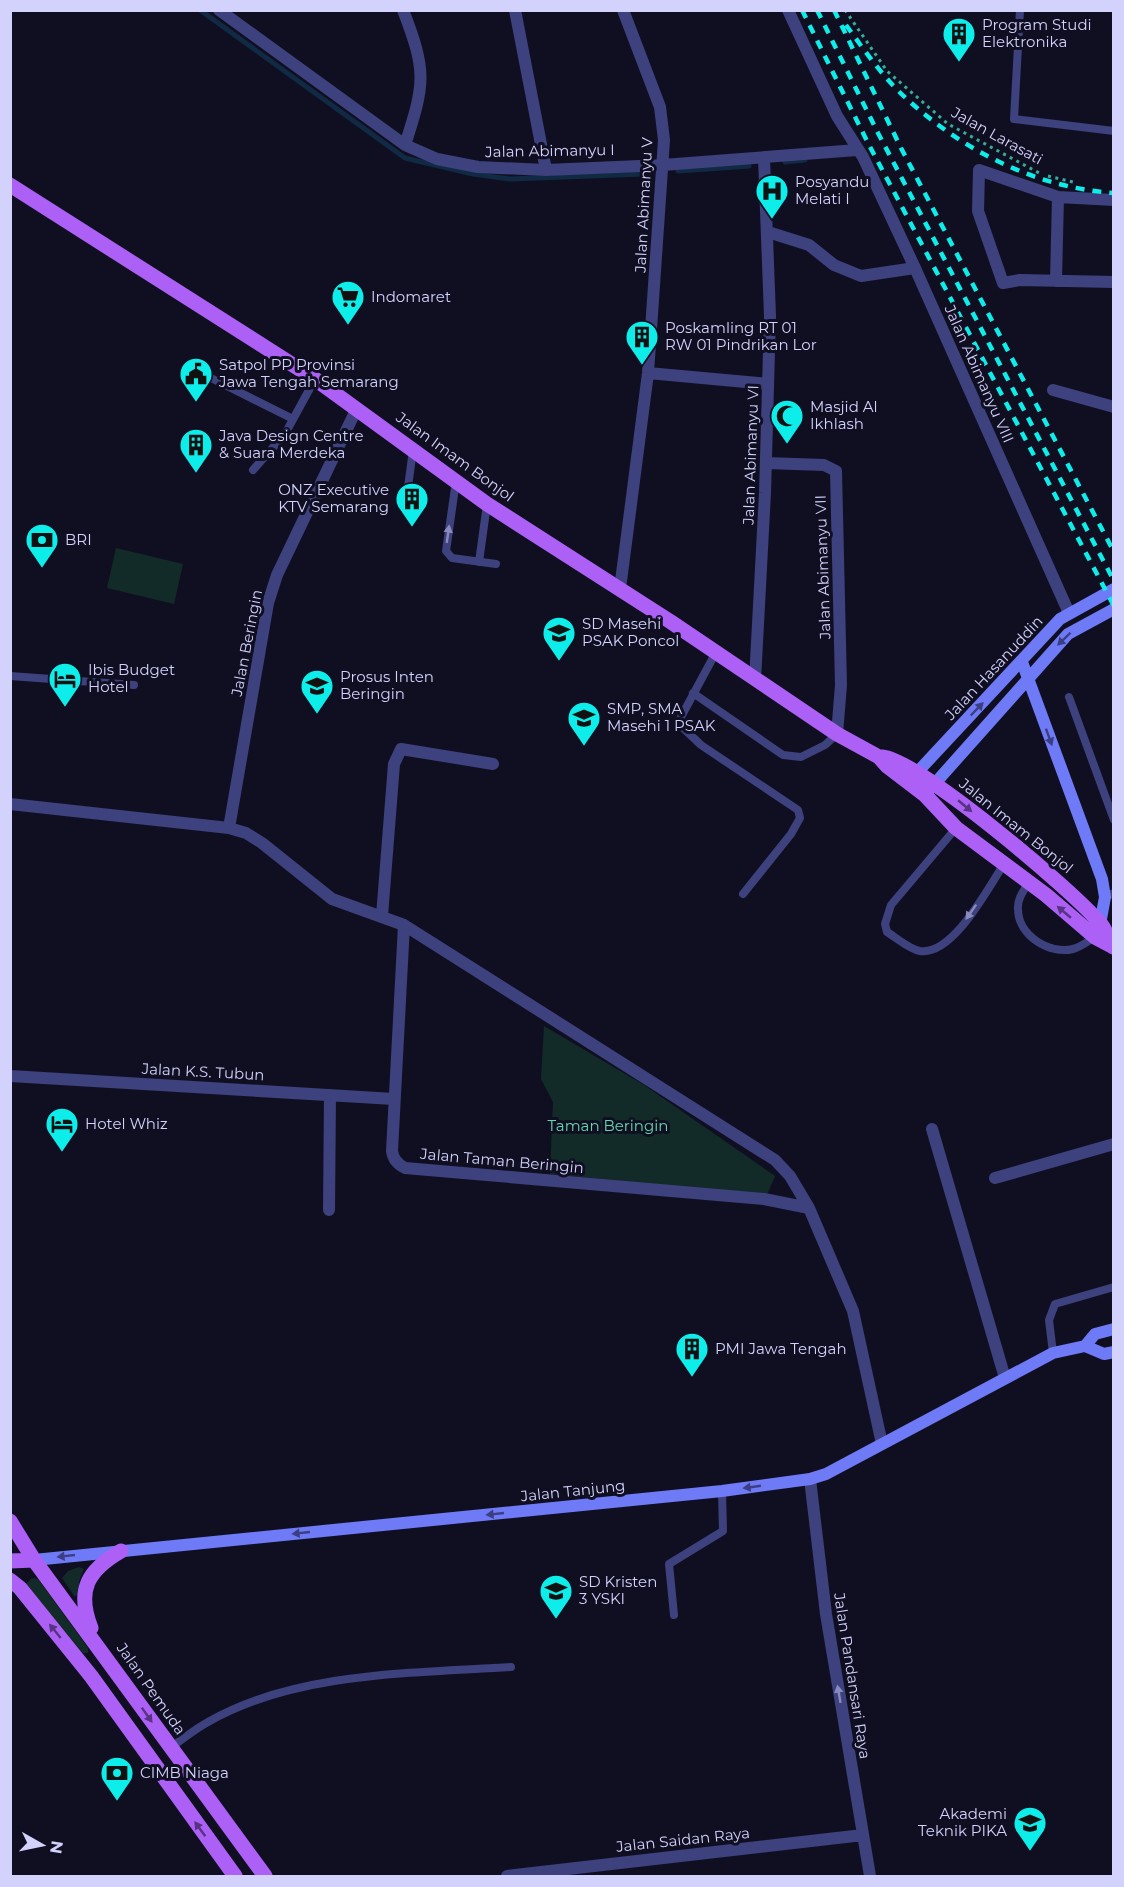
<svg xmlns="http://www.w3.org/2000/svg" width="1124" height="1887" font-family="Montserrat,sans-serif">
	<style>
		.green { fill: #122b28 }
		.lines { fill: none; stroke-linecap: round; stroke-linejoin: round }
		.stream { stroke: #102a44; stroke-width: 5 }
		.path { stroke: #35ae99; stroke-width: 3; stroke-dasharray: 3 4.5; stroke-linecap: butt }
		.lane { stroke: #3d417e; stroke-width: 8 }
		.street { stroke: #3d417e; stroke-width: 12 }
		.secondary { stroke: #6f7af7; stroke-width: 12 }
		.primary { stroke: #ad60f6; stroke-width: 15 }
		.rail { stroke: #0deeeb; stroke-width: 4.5; stroke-dasharray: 9 8; stroke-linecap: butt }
		.oneway { fill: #888abe }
		.oneway2 { fill: #3b3f82 }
		.oneway3 { fill: #573381 }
		.labels { text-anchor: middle; stroke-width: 6; stroke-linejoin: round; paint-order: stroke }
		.poi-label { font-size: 15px; fill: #d2d2fd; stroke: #100f22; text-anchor: start }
		.street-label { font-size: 15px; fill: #d2d2fd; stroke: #100f22 }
		.park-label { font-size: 15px; fill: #62d8ae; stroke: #100f22 }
	</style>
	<rect width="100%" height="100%" fill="#100f22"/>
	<!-- green -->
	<path class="green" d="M116 548 183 564 174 604 107 588Z
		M544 1026 644 1085 775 1176 767 1195 550 1174 553 1102 541 1079Z
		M79 1567 84 1569 79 1581V1593L75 1597 62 1578 68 1571Z
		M32 1578 38 1579 88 1648V1653H83L25 1585Z"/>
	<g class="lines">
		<!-- stream -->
		<path class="stream" d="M200 10 405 158 473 174 510 179 643 174
			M785 162 805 160
			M678 171 749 166"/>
		<!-- path -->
		<path class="path" d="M845 10 887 71 948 124 1041 174
			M1048 176 1073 182"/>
		<!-- lane -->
		<path class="lane" d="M1020 10 1014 119 1114 131
			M203 374 293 419
			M253 470 285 434 315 379
			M456 481 446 551 452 558 496 564
			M405 509 413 450
			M479 562 487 504
			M715 654 681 717V726L701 745 798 810 800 818 791 834 743 894
			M10 676 134 685
			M693 693 783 755 801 757 825 745 837 734
			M1069 697 1114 820
			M956 828 891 905 885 924 887 932C897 938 909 949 920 951 953 956 988 888 1004 864
			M1029 882C1024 890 1017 899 1018 909 1018 935 1049 955 1073 949 1081 947 1088 941 1095 937
			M1105 897 1114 893
			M1053 1353 1049 1320 1055 1304 1114 1287
			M674 1615 669 1564 723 1531 722 1491
			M170 1748C183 1739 195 1729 208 1722 294 1672 414 1673 511 1667"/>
		<!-- street -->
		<path class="street" d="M219 10 405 145 437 159 478 167 546 170 663 165 857 150
			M403 10C427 72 425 83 405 145
			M515 10 546 170
			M788 10 837 116 863 157 915 268 1069 613
			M1114 200 1058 197 979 170 978 211 1003 283 1020 280 1114 282
			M768 232 809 245 834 265 861 276 915 268
			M1056 281 1058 197
			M648 373 768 384
			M1053 390 1114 407
			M766 463 824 465 836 471 841 685 837 734
			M620 589 648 373 664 140 660 107 623 10
			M755 680 765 493 770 316 764 158
			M10 804 229 828 246 833 262 843 332 899 404 925 775 1160 790 1176 809 1208 853 1311 882 1444
			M229 828 268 603 277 575 357 408
			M382 916 394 764 401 749 493 764
			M404 925 392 1151C393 1159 397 1164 405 1168L764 1199 809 1208
			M10 1076 394 1099
			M932 1129 1005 1378
			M995 1178 1114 1144
			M329 1210 330 1095
			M810 1479 826 1614 870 1876
			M507 1876 863 1835"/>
		<!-- secondary -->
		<path class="secondary" d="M1022 662 1102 879 1105 897 1099 930
			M911 779 1060 619 1114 589
			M930 789 1068 634 1114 609
			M1085 1346 1095 1334 1114 1329
			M34 1560 722 1491 810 1479 826 1474 1053 1353 1085 1346 1104 1354 1114 1352"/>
		<!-- primary -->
		<path class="primary" d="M10 185 315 379 487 504 671 622 837 734 879 757 887 766 925 795 956 828 1046 895 1095 937 1112 946
			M882 757C920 761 1071 889 1100 923 1106 929 1108 939 1113 947
			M10 1521 34 1560 265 1876
			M10 1561 34 1560
			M10 1580 20 1588 91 1676 235 1876
			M91 1628C76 1590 88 1570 121 1551"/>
		<!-- rail -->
		<path class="rail" d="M802 10 868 143 1114 606
			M817 10 878 133 1114 581
			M834 10 901 148 1114 552
			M846 25C865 51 884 79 908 100 964 151 1037 188 1114 193"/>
	</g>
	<!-- one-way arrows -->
	<defs><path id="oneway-solid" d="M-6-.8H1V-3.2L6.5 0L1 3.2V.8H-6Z" transform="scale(1.5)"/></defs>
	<g class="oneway">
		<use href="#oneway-solid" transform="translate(448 534) rotate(-82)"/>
		<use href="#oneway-solid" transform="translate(971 912) rotate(125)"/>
		<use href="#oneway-solid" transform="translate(839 1694) rotate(-100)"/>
	</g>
	<g class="oneway2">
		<use href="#oneway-solid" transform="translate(1064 639) rotate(136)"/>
		<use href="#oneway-solid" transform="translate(977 709) rotate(-46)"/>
		<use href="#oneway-solid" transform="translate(1049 737) rotate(70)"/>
		<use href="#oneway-solid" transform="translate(752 1487) rotate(172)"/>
		<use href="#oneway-solid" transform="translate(495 1514) rotate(174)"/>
		<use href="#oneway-solid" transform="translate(301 1533) rotate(174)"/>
		<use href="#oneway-solid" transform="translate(66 1556) rotate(174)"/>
	</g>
	<g class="oneway3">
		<use href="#oneway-solid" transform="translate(965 806) rotate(40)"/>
		<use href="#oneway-solid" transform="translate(1064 912) rotate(-140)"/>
		<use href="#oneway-solid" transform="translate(55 1631) rotate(-129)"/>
		<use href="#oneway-solid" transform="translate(147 1715) rotate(55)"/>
		<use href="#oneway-solid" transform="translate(200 1829) rotate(-126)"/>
	</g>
	<!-- icons -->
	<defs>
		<g id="building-pin" transform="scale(1.725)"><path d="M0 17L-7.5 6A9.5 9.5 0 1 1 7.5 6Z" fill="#0deeeb" stroke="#100f22"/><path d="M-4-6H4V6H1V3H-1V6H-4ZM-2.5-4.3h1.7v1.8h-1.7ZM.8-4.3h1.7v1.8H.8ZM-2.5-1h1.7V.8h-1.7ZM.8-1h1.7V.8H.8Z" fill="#111"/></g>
		<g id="hospital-pin" transform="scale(1.725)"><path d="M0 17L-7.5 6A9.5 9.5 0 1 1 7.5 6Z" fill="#0deeeb" stroke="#100f22"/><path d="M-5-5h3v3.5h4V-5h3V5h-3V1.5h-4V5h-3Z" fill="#111"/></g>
		<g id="supermarket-pin" transform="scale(1.725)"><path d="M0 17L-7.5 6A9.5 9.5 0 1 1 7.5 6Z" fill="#0deeeb" stroke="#100f22"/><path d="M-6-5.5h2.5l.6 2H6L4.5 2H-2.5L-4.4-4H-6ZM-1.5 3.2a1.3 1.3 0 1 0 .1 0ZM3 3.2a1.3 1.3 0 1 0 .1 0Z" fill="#111"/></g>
		<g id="civic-pin" transform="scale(1.725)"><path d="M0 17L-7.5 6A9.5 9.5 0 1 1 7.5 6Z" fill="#0deeeb" stroke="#100f22"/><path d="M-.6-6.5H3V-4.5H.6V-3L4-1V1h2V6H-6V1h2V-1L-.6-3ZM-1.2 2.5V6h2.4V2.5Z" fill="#111"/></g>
		<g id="mosque-pin" transform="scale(1.725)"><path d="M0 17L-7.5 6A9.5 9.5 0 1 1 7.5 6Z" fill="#0deeeb" stroke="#100f22"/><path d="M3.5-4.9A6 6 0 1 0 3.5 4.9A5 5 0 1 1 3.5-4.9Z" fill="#111"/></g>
		<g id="bank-pin" transform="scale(1.725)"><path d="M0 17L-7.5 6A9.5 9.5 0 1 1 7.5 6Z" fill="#0deeeb" stroke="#100f22"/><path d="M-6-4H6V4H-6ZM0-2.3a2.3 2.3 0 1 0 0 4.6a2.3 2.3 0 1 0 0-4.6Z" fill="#111"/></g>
		<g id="school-pin" transform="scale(1.725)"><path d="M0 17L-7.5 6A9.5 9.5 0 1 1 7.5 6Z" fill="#0deeeb" stroke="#100f22"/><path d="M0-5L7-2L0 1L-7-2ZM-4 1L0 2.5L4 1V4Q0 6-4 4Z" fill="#111"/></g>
		<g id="hotel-pin" transform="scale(1.725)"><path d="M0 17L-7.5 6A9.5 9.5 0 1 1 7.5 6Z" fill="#0deeeb" stroke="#100f22"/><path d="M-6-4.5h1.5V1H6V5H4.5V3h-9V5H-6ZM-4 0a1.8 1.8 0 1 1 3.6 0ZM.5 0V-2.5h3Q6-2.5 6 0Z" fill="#111"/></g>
		<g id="university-pin" transform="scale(1.725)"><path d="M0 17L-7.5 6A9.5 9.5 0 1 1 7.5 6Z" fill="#0deeeb" stroke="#100f22"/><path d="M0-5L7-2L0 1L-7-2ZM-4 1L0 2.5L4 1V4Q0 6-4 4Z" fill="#111"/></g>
	</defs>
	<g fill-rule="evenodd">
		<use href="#building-pin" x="959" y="34"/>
		<use href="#hospital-pin" x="772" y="191"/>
		<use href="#supermarket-pin" x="348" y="297"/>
		<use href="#building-pin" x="642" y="337"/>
		<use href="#civic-pin" x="196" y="374"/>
		<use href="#mosque-pin" x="787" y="416"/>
		<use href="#building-pin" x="196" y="445"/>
		<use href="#building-pin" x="412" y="499"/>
		<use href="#bank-pin" x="42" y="540"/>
		<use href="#school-pin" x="559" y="633"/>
		<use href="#hotel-pin" x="65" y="679"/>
		<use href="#school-pin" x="317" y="686"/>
		<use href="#school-pin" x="584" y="718"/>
		<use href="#hotel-pin" x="62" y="1124"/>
		<use href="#building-pin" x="692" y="1349"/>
		<use href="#school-pin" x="556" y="1591"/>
		<use href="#bank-pin" x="117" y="1773"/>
		<use href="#university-pin" x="1030" y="1823"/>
	</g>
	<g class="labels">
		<!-- poi labels -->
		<g class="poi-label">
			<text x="982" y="30">Program Studi<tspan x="982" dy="17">Elektronika</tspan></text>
			<text x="795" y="187">Posyandu<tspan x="795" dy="17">Melati I</tspan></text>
			<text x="371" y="302">Indomaret</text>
			<text x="665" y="333">Poskamling RT 01<tspan x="665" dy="17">RW 01 Pindrikan Lor</tspan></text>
			<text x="219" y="370">Satpol PP Provinsi<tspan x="219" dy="17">Jawa Tengah Semarang</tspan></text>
			<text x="810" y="412">Masjid Al<tspan x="810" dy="17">Ikhlash</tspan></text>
			<text x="219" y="441">Java Design Centre<tspan x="219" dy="17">&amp; Suara Merdeka</tspan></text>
			<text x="389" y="495" text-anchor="end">ONZ Executive<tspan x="389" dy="17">KTV Semarang</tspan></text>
			<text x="65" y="545">BRI</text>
			<text x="582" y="629">SD Masehi<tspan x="582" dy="17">PSAK Poncol</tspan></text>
			<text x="88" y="675">Ibis Budget<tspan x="88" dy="17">Hotel</tspan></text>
			<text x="340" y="682">Prosus Inten<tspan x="340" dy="17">Beringin</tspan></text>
			<text x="607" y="714">SMP, SMA<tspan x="607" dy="17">Masehi 1 PSAK</tspan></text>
			<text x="85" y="1129">Hotel Whiz</text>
			<text x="715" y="1354">PMI Jawa Tengah</text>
			<text x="579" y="1587">SD Kristen<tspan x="579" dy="17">3 YSKI</tspan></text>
			<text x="140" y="1778">CIMB Niaga</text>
			<text x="1007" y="1819" text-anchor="end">Akademi<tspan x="1007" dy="17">Teknik PIKA</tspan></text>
		</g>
		<!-- street labels -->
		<g class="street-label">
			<text transform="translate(997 136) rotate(29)" y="5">Jalan Larasati</text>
			<text transform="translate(550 151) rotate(-1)" y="5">Jalan Abimanyu I</text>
			<text transform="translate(644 205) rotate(-87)" y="5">Jalan Abimanyu V</text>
			<text transform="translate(979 374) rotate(66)" y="5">Jalan Abimanyu VIII</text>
			<text transform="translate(751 455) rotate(-88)" y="5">Jalan Abimanyu VI</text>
			<text transform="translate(455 457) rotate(36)" y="5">Jalan Imam Bonjol</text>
			<text transform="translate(823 567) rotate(-92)" y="5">Jalan Abimanyu VII</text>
			<text transform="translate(247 643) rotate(-79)" y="5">Jalan Beringin</text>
			<text transform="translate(994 668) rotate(-47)" y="5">Jalan Hasanuddin</text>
			<text transform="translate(1016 826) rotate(39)" y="5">Jalan Imam Bonjol</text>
			<text transform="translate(203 1072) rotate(3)" y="5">Jalan K.S. Tubun</text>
			<text transform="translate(502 1161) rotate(5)" y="5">Jalan Taman Beringin</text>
			<text transform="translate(573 1491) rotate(-6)" y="5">Jalan Tanjung</text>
			<text transform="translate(852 1676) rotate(81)" y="5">Jalan Pandansari Raya</text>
			<text transform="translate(151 1689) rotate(55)" y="5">Jalan Pemuda</text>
			<text transform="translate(683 1840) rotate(-6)" y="5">Jalan Saidan Raya</text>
		</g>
		<!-- park labels -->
		<g class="park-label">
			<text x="608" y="1131">Taman Beringin</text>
		</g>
	</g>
	<!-- border -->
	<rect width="1124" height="1887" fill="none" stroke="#d2d2fd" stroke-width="24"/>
	<!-- north arrow -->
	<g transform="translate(42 1845) rotate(99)" stroke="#100f22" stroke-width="4.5" paint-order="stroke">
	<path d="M0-4.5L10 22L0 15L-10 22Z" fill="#d2d2fd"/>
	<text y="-9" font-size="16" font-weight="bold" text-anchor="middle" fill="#d2d2fd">N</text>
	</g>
</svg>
